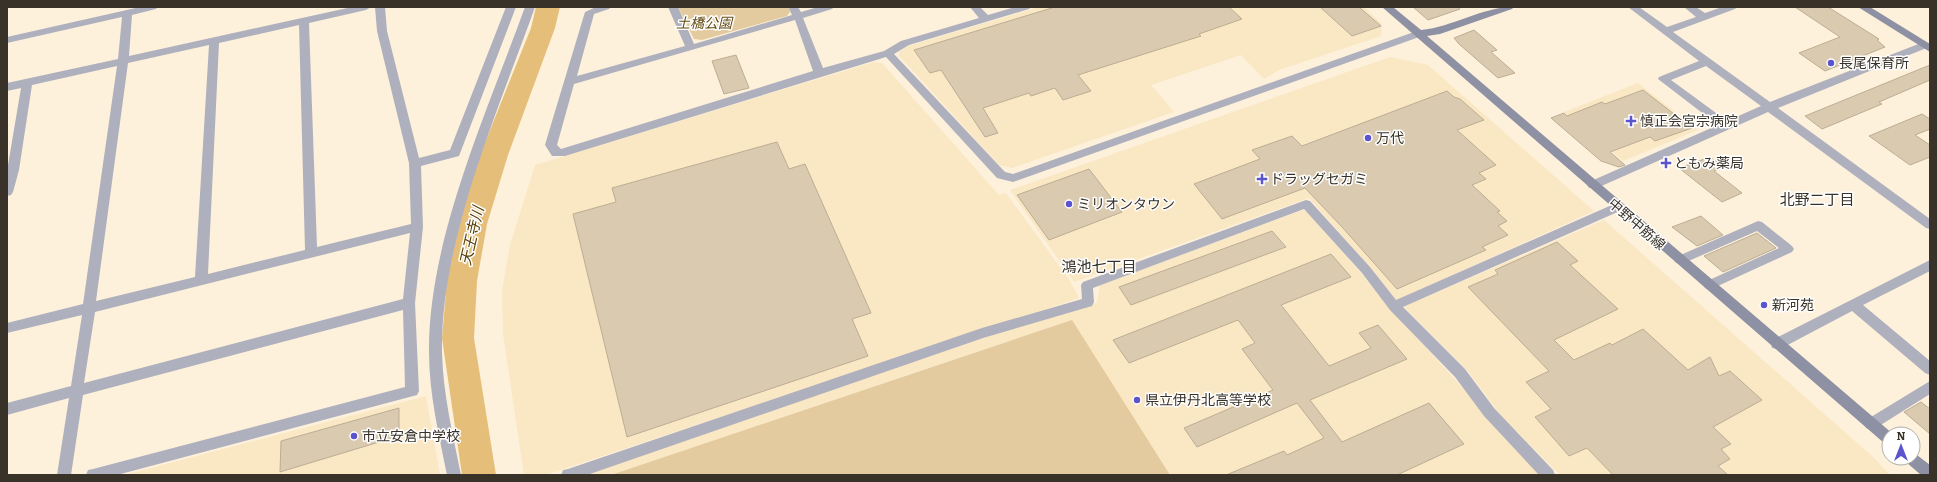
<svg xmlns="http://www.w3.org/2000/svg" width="1937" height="482" font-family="Bitter,'Noto Sans JP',serif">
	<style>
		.built { fill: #fae7c4 }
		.green { fill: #e3cb9f }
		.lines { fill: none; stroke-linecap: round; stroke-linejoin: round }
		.river { fill: #e5bf79; fill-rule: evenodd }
		.building { fill: #dacbb0; stroke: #bcad93 }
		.street { fill: #afb0bd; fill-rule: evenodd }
		.secondary { fill: #8e90a3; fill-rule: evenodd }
		.poi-dot { fill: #5b54cc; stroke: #fff; stroke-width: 1.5 }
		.labels { text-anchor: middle; stroke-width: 3; stroke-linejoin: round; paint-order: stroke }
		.park-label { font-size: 14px; font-style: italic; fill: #634a13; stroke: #fff }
		.poi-label { font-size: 14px; fill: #383228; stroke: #fff; text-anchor: start }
		.street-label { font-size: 14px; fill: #383228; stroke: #fff }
		.neighbourhood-label { font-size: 15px; fill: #383228; stroke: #fff }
		.water-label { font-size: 15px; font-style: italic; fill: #583e03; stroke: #fff }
	</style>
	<rect width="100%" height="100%" fill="#fdf1db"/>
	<!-- built -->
	<path class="built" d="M1039 7H1364L1382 24 1381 36 1279 70 1264 79 1241 55 1151 85 1174 112 1012 168 999 165 899 56V52L908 46Z
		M1390 57 1428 65 1594 211 1395 301 1374 272 1309 198 1074 282 1010 190Z
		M874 62 882 63 999 195 1006 193 1070 281 1079 298 545 475H524L503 334 502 291 510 245 535 165Z
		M1638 83 1698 130 1623 161 1564 112Z
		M1303 210 1312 214 1389 307 1542 475H583L1018 325 1097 303 1100 285Z
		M1604 220 1871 455 1890 475H1560L1502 417 1468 371 1407 310 1405 306Z
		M426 396 440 475H124Z"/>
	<!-- green -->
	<path class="green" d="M678 7H788L790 12 787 16 702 40 694 39Z
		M1072 320 1170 475H611Z"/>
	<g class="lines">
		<!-- river -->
		<path class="river" d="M536 7H560L555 28 508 155 487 224 477 281 474 338 496 475H462L442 338 447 281 459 224 480 155 531 28Z"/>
	</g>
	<!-- building -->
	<path class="building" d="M1055 7H1229L1242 19 1199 34 1201 36 1078 75 1091 91 1063 100 1055 88 1031 96 1029 93 983 108 998 133 985 137 941 70 930 73 914 50Z
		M1320 7H1359L1381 26 1352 36Z
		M1413 7H1459L1460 9 1428 20Z
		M1795 7H1828L1879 39 1877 40 1885 47 1825 71 1799 53 1840 37Z
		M1474 30 1497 50 1491 52 1515 73 1498 78 1459 44 1454 38Z
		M736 55 749 88 724 94 712 61Z
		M1930 65V80L1879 102 1882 104 1822 129 1805 116Z
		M1643 90 1692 128 1655 141 1650 137 1610 152 1625 165 1619 167 1601 161 1551 118 1564 113 1567 116 1602 102 1605 104Z
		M1447 91 1454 97 1460 99 1484 120 1457 130 1496 165 1479 173 1486 179 1472 185 1500 211 1497 212 1507 221 1498 226 1508 235 1482 247 1486 250 1397 289 1342 227 1305 188 1222 219 1194 184 1260 159 1252 150 1292 136 1302 146Z
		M1922 114 1930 119V129L1915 135 1930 145V157L1910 165 1869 136Z
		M777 142 789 169 805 164 871 313 852 319 868 356 627 437 573 214 616 202 612 188Z
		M1710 157 1724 167 1714 171 1742 193 1722 202 1679 168Z
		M1089 169 1122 212 1049 240 1017 195Z
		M1701 216 1723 235 1697 246 1672 227Z
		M1272 231 1286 247 1131 305 1119 287Z
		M1757 233 1776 248 1723 272 1704 256Z
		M1557 242 1578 261 1570 265 1618 309 1554 340 1574 360 1610 343 1612 345 1643 329 1688 370 1710 357 1719 376 1730 371 1762 400 1713 427 1731 444 1721 449 1730 459 1718 466 1728 475H1613L1587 448 1569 456 1535 417 1551 409 1526 382 1549 371 1468 287 1498 274 1495 270Z
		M1331 254 1351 277 1281 305 1329 366 1371 348 1359 333 1378 325 1407 359 1310 400 1342 442 1429 403 1464 444 1397 475H1226L1284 451 1287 455 1324 438 1297 403 1197 447 1184 428 1273 390 1242 349 1255 343 1238 320 1129 363 1113 340Z
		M1921 402 1930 409V434L1904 412Z
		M399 408V436L280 472 281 441Z"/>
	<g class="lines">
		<!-- street -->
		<path class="street" d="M140 7H158L156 9 132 15 129 56 352 7H371L366 10 309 23 317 247 411 224 409 163 377 31 375 7H385L387 31 419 158 450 150 506 7H516L459 156 421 166 423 227 415 303 419 391 417 395 117 475H86L88 470 93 469 405 387 403 310 83 395 71 475H57L69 398 7 415V403L71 386 82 315 7 333V323L83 304 117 66 32 85 19 170 13 192 11 195 7 196V171L21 88 7 91V83L118 59 122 17 7 43V37ZM299 25 305 250 208 274 219 43ZM209 45 195 277 96 301 128 63ZM410 233 403 299 84 383 95 312Z
			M525 7H535C498 111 440 241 442 353 443 394 453 435 461 475H447C439 435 429 394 429 352 428 240 487 112 525 7Z
			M596 7H611L609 9 594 14 577 76 685 46 668 7H678L694 44 792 15 788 7H798L801 12 818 7H834L832 9 803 18 823 68 884 51 901 41 979 18 970 7H980L988 15 1015 7H1031L1029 9 909 45 894 54 1005 172 1013 174 1414 32 1418 31 1423 34 1422 36 1013 182 997 178 886 57 565 156H552L545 145 550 128 585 12ZM795 20 813 71 561 149 557 145 574 84Z
			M1628 7H1639L1667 27 1696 17 1684 7H1696L1705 13 1722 7H1737L1735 9 1673 32 1770 102 1921 43H1929L1930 45 1929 47 1778 108 1930 219V229L1926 228 1768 112 1597 188H1589L1587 185 1589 182 1718 125 1658 79 1659 77 1699 61ZM1706 66 1761 106 1727 121 1671 80Z
			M1306 200 1310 201 1370 267 1396 300 1614 204H1622L1624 207 1622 210 1403 307 1465 369 1494 408 1553 470 1555 475H1539L1484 416 1455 377 1390 310 1362 273 1304 209 1093 288 1094 302 1092 306 983 338 587 475H561L563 470 568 469 982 328 1082 299 1081 285 1083 282Z
			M1758 221 1762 222 1792 246 1794 249 1792 252 1709 290 1705 288 1703 285 1705 282 1779 248 1757 231 1684 263H1676L1674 260 1676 257Z
			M1930 260V271L1863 305 1930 361V375L1925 373 1852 311 1782 348 1777 349 1772 348 1771 344 1772 340Z
			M1930 381V394L1876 428 1871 430 1866 428 1864 424 1866 420Z"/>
		<!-- secondary -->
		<path class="secondary" d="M1382 7H1393L1421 30C1453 27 1481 7 1514 7L1512 9 1440 34 1427 36 1893 434H1889V445L1884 443Z
			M1858 7H1870L1930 44V52Z
			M1913 452 1930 465V475H1921L1906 462 1904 458H1913Z"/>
	</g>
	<!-- markers -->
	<g class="poi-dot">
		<circle cx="1831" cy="63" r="4"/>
		<path d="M1629 115h4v4h4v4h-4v4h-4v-4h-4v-4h4z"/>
		<circle cx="1368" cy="138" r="4"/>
		<path d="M1664 157h4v4h4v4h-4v4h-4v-4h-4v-4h4z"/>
		<path d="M1260 173h4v4h4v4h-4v4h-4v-4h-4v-4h4z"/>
		<circle cx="1069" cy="204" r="4"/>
		<circle cx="1764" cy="305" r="4"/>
		<circle cx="1137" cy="400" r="4"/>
		<circle cx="354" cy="436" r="4"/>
	</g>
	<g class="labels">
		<!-- park labels -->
		<g class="park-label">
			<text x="704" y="28">土橋公園</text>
		</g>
		<!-- poi labels -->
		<g class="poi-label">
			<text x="1839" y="68">長尾保育所</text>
			<text x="1640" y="126">慎正会宮宗病院</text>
			<text x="1376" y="143">万代</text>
			<text x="1674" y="168">ともみ薬局</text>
			<text x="1270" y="184">ドラッグセガミ</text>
			<text x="1077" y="209">ミリオンタウン</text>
			<text x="1772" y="310">新河苑</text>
			<text x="1145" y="405">県立伊丹北高等学校</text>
			<text x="362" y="441">市立安倉中学校</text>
		</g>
		<!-- street labels -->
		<g class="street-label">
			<text transform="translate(1637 224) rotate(41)" y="5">中野中筋線</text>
		</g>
		<!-- neighbourhood labels -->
		<g class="neighbourhood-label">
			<text x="1817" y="205">北野二丁目</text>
			<text x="1099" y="272">鴻池七丁目</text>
		</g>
		<!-- water labels -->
		<g class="water-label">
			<text transform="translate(472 236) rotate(-77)" y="5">天王寺川</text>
		</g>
	</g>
	<!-- border -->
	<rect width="1937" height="482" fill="none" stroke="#383228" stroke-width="16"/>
	<!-- north arrow -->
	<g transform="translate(1901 446)"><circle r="19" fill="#ffffff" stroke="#afada9"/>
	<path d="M0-3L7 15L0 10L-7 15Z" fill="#5b54cc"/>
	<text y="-6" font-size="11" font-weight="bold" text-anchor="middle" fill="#383228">N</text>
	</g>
</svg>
